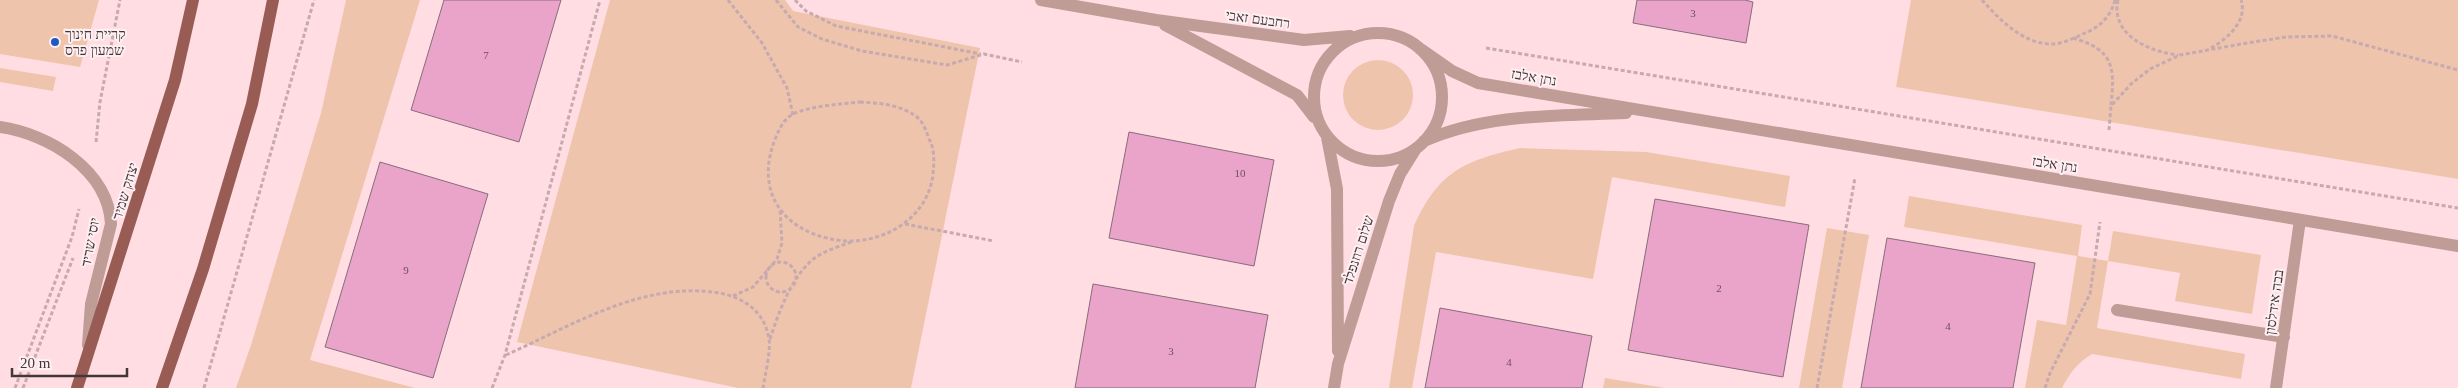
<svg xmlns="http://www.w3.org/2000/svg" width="2458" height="388" font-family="'Times New Roman',Heebo,serif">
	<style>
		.green { fill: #efc4ac }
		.building { fill: #eaa3c9; stroke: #866d7a }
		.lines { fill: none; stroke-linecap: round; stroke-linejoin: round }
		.path { stroke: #c6aaaf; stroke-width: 3; stroke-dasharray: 4 2.5; stroke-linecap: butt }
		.minor { stroke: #bf9c96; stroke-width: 12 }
		.major { stroke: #995c54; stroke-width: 12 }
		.poi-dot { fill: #1f59c6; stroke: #fef0f2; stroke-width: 2 }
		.labels { text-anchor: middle; stroke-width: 4; stroke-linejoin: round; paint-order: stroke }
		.number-label { font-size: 11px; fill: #6d515c }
		.street-label { font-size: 14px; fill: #433638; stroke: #fef0f2 }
		.poi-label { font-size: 14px; fill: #433638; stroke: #fef0f2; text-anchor: start }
	</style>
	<rect width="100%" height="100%" fill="#ffdde2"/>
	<!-- green -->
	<path class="green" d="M0 0H99L80 67 0 54Z
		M346 0H420L310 360 415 388H236L251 345 321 113Z
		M610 0H785L793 11 980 48 911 388H738L517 342Z
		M1911 0H2458V179L1896 87Z
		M1343 95a35 35 0 1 1 70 0a35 35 0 1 1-70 0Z
		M0 68 56 77 53 91 0 82Z
		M1520 148 1646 152 1790 176 1785 207 1612 177 1593 279 1436 252 1412 388H1389L1414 226C1439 171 1464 161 1520 148Z
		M1909 196 2082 225 2078 256 2108 261 2113 231 2261 255 2252 314 2175 301 2180 273 2108 261 2097 328 2245 354 2241 379 2092 354C2077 363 2070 373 2062 388H2025L2037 320 2066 325 2077 256 1904 227Z
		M1827 228 1869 235 1842 388H1799Z
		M1605 378 1665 388H1603Z"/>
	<!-- building -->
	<path class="building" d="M444 0H561L519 142 411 110Z
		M1637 0H1745L1753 2 1746 43 1633 23Z
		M1129 132 1274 160 1254 266 1109 238Z
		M380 162 488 194 433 378 325 347Z
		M1655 199 1809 225 1783 377 1628 350Z
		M1887 238 2035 263 2013 388H1861Z
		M1093 284 1268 315 1255 388H1075Z
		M1440 308 1592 336 1582 388H1425Z"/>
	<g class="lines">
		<!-- path -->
		<path class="path" d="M728 0 762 43 787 88 793 115
			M776 0 798 27 822 39 862 51 947 65 984 54 1022 62
			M795 0 806 11 836 26 981 54
			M1982 0C2000 20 2023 44 2052 44 2063 44 2076 37 2085 33 2100 27 2111 16 2115 0
			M2118 0C2110 35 2150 52 2178 55
			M2073 38C2114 50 2115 67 2111 105
			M1486 48 2458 208
			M2211 48C2227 39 2248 21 2241 0
			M860 102C879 103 903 105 918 118 924 123 927 134 930 141 935 151 934 163 933 174 928 222 875 249 831 239 783 229 757 193 773 145 777 134 782 120 793 114 810 106 841 104 860 102Z
			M2109 130 2111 106 2131 84 2150 69 2180 55 2247 43 2286 37 2332 36 2458 70
			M96 142 100 102 120 0
			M905 224 994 241
			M766 277a15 15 0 1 1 30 0a15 15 0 1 1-30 0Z
			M733 296 753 287 777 259 782 243 780 210
			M770 339C779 312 790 280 812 260 823 251 838 247 851 242
			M506 355C573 325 648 278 724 294 748 300 765 314 769 339 771 351 765 375 763 388
			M15 388 72 237 79 209
			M23 388 73 258
			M204 388 314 0
			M492 388 505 355 600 0
			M1817 388 1855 178
			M2045 388 2050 373 2090 294 2100 222"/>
		<!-- minor -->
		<path class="minor" d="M1041 0 1156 20 1304 40 1350 36
			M1165 25 1297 95 1314 117
			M1314 97a64 64 0 1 1 128 0a64 64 0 1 1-128 0Z
			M1422 50 1452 71 1478 83 2458 246
			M0 127C49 134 108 170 111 224L91 304 88 345
			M1327 137 1337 189 1338 351
			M1424 141C1487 113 1558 116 1626 113
			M2117 310 2284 337
			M1334 388 1338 364 1389 201 1400 174 1415 150
			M2276 388 2300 220"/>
		<!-- major -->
		<path class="major" d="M77 388 175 80 193 0
			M162 388 203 269 252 104 273 0"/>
	</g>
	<!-- markers -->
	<circle class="poi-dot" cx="55" cy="42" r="5"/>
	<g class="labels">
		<!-- number labels -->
		<g class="number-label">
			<text x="1693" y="17">3</text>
			<text x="486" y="59">7</text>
			<text x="1240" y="177">10</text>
			<text x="406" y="274">9</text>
			<text x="1719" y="292">2</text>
			<text x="1948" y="330">4</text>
			<text x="1171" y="355">3</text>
			<text x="1509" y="366">4</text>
		</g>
		<!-- street labels -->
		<g class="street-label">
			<text transform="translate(1258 19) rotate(8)" y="5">רחבעם זאבי</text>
			<text transform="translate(1534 77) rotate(10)" y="5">נתן אלבז</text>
			<text transform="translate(2055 164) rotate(9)" y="5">נתן אלבז</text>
			<text transform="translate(125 191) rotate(-73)" y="5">יצחק שמיר</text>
			<text transform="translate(90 242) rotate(-79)" y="5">יוסי שריד</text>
			<text transform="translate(1358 250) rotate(-72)" y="5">שלום רוזנפלד</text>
			<text transform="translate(2274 302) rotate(-82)" y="5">בבה אידלסון</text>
		</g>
		<!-- poi labels -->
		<g class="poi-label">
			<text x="65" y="39">קריית חינוך<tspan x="65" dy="16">שמעון פרס</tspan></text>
		</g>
	</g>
	<!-- scale -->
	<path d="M12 368v8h115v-8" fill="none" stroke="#433638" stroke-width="2.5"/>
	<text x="20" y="368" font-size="15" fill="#433638" stroke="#fef0f2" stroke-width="4" paint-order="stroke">20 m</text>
</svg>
